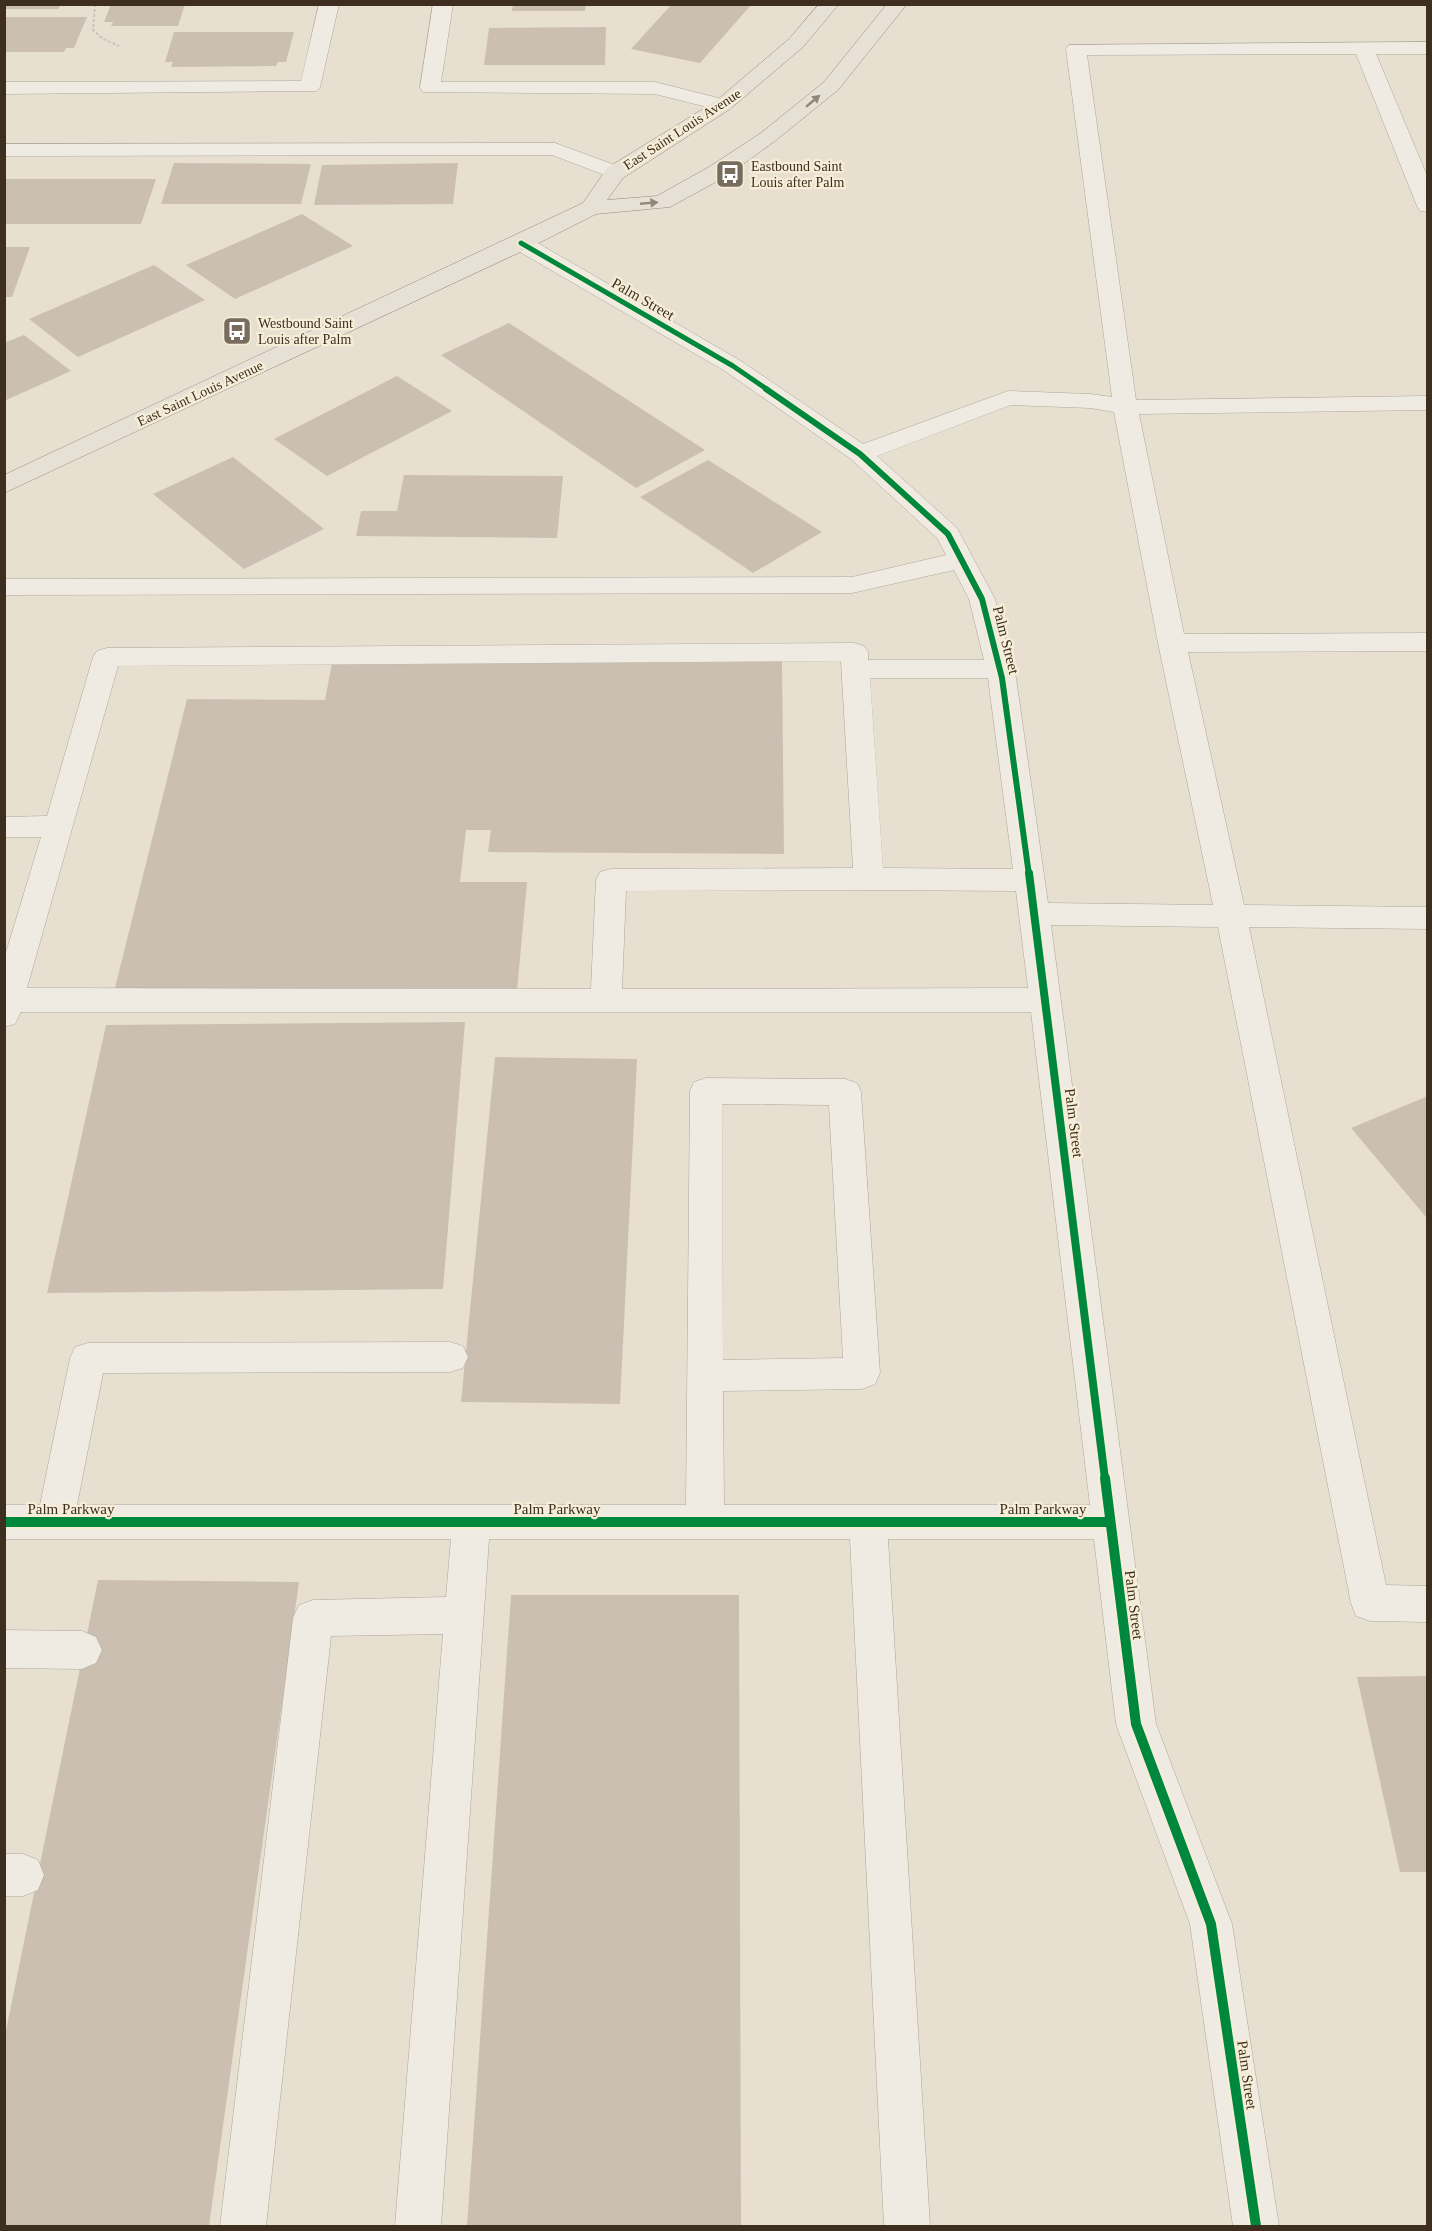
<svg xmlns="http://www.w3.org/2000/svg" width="1432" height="2231" font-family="'Times New Roman',serif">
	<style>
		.building { fill: #cbbfb2 }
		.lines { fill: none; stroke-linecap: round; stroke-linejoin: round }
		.minor-casing { stroke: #ada599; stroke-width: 1 }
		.major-casing { stroke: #928b80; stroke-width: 1 }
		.path { stroke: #c8c2b9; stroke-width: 2; stroke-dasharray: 3 2; stroke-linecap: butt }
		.minor { fill: #efebe3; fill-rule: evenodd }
		.major { fill: #e6e1d4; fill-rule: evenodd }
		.cycleway-far3-casing { stroke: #f7eed8; stroke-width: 8 }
		.cycleway-far2-casing { stroke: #f7eed8; stroke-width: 9 }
		.cycleway-far1-casing { stroke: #f7eed8; stroke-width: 11 }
		.cycleway-casing { stroke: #f7eed8; stroke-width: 14 }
		.cycleway-far3 { stroke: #00873e; stroke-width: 5 }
		.cycleway-far2 { stroke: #00873e; stroke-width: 6 }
		.cycleway-far1 { stroke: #00873e; stroke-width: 8 }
		.cycleway { stroke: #00873e; stroke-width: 10 }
		.oneway { fill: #92887a }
		.labels { text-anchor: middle; stroke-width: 4.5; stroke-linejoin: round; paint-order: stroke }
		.far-street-label { font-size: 14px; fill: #3d2e20; stroke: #f7eed8 }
		.far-poi-label { font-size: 14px; fill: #3d2e20; stroke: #f7eed8; text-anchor: start }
		.street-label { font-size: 15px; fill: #3d2e20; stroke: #f7eed8 }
	</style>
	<rect width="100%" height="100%" fill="#e7e0d1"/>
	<!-- building -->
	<path class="building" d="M4 4H60L59 9H4Z
		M111 4H185L178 26H111L113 22H104Z
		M513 4H586L585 11H512Z
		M672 4H752L700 63 631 49Z
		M4 17H87L74 48H66L64 52H4Z
		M606 27 605 65H484L489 28Z
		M174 32H294L286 62H278L276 66 171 67 173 62H165Z
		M174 163 311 164 301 204H161Z
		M458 163 453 204 314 205 322 165Z
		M4 179H156L141 224H4Z
		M302 214 353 246 235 299 186 265Z
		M4 247H30L12 297H4Z
		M154 265 205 300 78 357 29 319Z
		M509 323 705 450 636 488 441 355Z
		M24 335 71 371 4 401V343Z
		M397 376 452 411 327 476 274 439Z
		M233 457 324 529 244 569 153 494Z
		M708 460 822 532 753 573 640 497Z
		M404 475 563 476 557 538 356 536 361 511H397Z
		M333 658 782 661 784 854 488 852 491 830H466L460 882H527L517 991 115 988 187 699 325 700Z
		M465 1022 443 1289 47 1293 106 1025Z
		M495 1057 637 1059 620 1404 461 1402Z
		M1428 1096V1217H1426L1351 1128Z
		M98 1580 299 1582 209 2226H4V2040Z
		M511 1595H739L741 2226H467Z
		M1428 1676V1872H1400L1357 1677Z"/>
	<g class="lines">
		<!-- minor casing -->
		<g class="minor-casing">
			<path id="minor" d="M319 4H339L320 87 317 91 4 94V82L301 81Z
				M433 4H453L441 82H655L730 101 733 105 730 109 723 111 655 94 423 92 420 88Z
				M1428 42V54H1376L1428 178V212L1420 211 1417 206 1356 54 1087 55 1136 400 1428 396V410L1139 414 1184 634 1428 633V651L1188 652 1244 905 1428 907V929L1249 927 1386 1585 1428 1586V1622L1370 1621 1356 1616 1351 1603 1218 927 1051 925 1156 1724 1232 1924 1279 2226H1233L1190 1924 1116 1724 1094 1539H888L930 2226H884L850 1539H489L441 2226H395L443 1634 331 1636 266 2226H220L293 1618 299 1605 313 1600 446 1597 451 1539H4V1505H40L70 1358 75 1347 88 1343 450 1342 463 1346 468 1357 463 1368 450 1372 103 1373 77 1505H686L690 1091 694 1082 706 1078 845 1079 857 1083 861 1092 880 1373 875 1384 862 1389 723 1391 724 1505H1090L1031 1012H21L15 1024 4 1027V959L41 837H4V817L47 816 93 657 97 651 107 648 854 643 864 646 868 652V660H984L969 599 954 570 852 593 4 595V579L852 577 946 555 937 538 851 459 725 371 513 248 510 243 513 238 521 236 529 238 741 361 863 444 1008 391 1090 394 1112 397 1066 49 1069 45ZM1011 405 1090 408 1114 412 1158 643 1213 905 1048 903 1016 678 995 599 957 528 877 456ZM841 661 853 868 611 869 600 872 596 880 591 989 27 988 118 666ZM870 678H988L1013 869 883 868ZM869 890 1016 891 1028 988 622 989 626 891ZM722 1104 829 1105 843 1358 723 1360Z
				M555 143 623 168 626 173 623 178 615 179 552 155 4 156V144Z
				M4 1630 82 1631 96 1637 102 1650 96 1663 82 1669 4 1668Z
				M4 1854H23L38 1860 44 1875 38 1890 23 1896H4Z"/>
		</g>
		<!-- major casing -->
		<g class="major-casing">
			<path id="major" d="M819 4H839L803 47 730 109 623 178 607 200 657 196 709 167 761 133 824 82 887 4H907L838 90 775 141 725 177 670 207 596 214 529 248 4 493V475L583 203 607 168 716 101 789 39Z"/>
		</g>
		<!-- path -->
		<path class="path" d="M95 4 93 30 103 39 119 46"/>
		<!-- minor -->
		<use href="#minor" class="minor"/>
		<!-- major -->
		<use href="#major" class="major"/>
		<!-- cycleway-far3 casing -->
		<g class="cycleway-far3-casing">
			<path id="cycleway-far3" d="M521 243 733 366 768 390"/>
		</g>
		<!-- cycleway-far2 casing -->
		<g class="cycleway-far2-casing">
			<path id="cycleway-far2" d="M766 389 860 454 948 534 982 599 1002 678 1029 875"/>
		</g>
		<!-- cycleway-far1 casing -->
		<g class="cycleway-far1-casing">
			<path id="cycleway-far1" d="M1029 873 1105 1479"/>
		</g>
		<!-- cycleway casing -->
		<g class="cycleway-casing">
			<path id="cycleway" d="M1105 1478 1136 1724 1211 1924 1256 2226
				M4 1522H1110"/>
		</g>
		<!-- cycleway-far3 -->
		<use href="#cycleway-far3" class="cycleway-far3"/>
		<!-- cycleway-far2 -->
		<use href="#cycleway-far2" class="cycleway-far2"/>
		<!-- cycleway-far1 -->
		<use href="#cycleway-far1" class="cycleway-far1"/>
		<!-- cycleway -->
		<use href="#cycleway" class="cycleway"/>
	</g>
	<!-- one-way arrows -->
	<defs><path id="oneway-solid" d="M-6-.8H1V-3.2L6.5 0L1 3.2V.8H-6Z" transform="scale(1.5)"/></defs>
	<g class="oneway">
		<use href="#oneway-solid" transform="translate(813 101) rotate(-40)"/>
		<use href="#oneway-solid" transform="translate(649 203) rotate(-5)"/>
	</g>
	<!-- icons -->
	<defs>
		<g id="bus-square" transform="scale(1.5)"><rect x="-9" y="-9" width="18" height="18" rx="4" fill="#786c5e" stroke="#f7eed8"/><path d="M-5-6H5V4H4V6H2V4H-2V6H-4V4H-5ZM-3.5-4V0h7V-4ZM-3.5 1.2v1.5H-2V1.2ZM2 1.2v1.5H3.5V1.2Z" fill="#fff"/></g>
	</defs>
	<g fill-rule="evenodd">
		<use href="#bus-square" x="730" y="174"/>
		<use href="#bus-square" x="237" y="331"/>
	</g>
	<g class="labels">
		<!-- far-street labels -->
		<g class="far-street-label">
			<text transform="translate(682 129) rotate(-33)" y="5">East Saint Louis Avenue</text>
			<text transform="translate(200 393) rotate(-25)" y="5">East Saint Louis Avenue</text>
		</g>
		<!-- far-poi labels -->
		<g class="far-poi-label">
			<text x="751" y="171">Eastbound Saint<tspan x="751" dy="16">Louis after Palm</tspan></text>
			<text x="258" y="328">Westbound Saint<tspan x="258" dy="16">Louis after Palm</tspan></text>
		</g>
		<!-- street labels -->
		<g class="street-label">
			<text transform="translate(643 299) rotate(30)" y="5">Palm Street</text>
			<text transform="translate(1006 640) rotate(76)" y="5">Palm Street</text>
			<text transform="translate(1074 1123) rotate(83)" y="5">Palm Street</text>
			<text x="71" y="1514">Palm Parkway</text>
			<text x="557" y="1514">Palm Parkway</text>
			<text x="1043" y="1514">Palm Parkway</text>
			<text transform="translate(1134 1605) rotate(83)" y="5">Palm Street</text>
			<text transform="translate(1247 2075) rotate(82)" y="5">Palm Street</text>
		</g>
	</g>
	<!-- border -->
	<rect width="1432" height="2231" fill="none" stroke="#3d2e20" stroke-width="12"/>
</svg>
